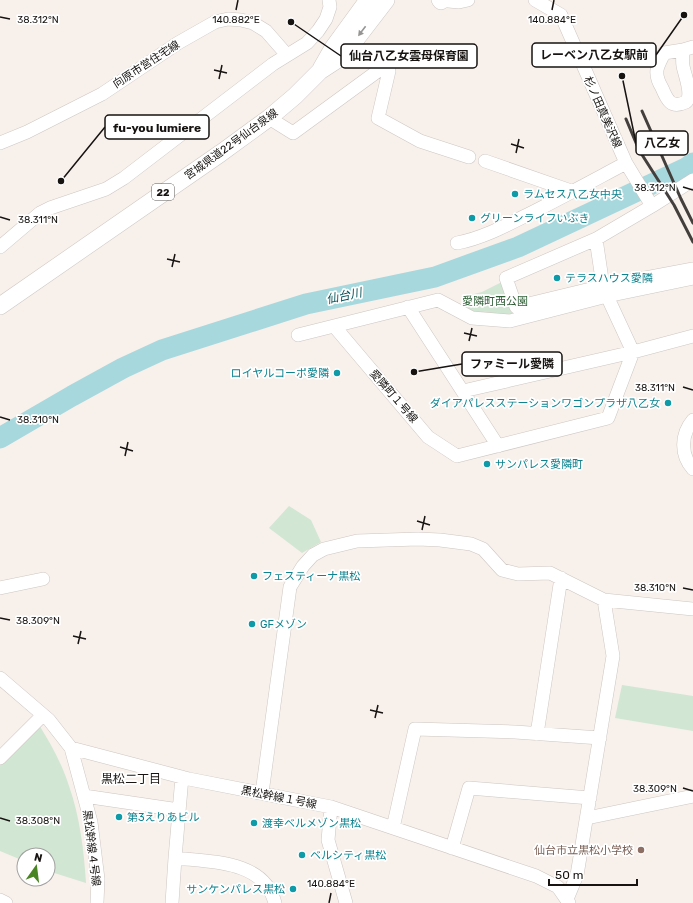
<svg xmlns="http://www.w3.org/2000/svg" width="693" height="903" font-family="Rubik,'Noto Sans JP',sans-serif">
	<style>
		.green { fill: #d1e6d3 }
		.lines { fill: none; stroke-linecap: round; stroke-linejoin: round }
		.river { stroke: #a6d8de; stroke-width: 21 }
		.minor-casing { stroke: #cec6c2; stroke-width: 14 }
		.major-casing { stroke: #cec6c2; stroke-width: 18 }
		.minor { stroke: #fff; stroke-width: 13 }
		.major { stroke: #fff; stroke-width: 17 }
		.rail { stroke: #433f3c; stroke-width: 3 }
		.oneway { fill: #969594 }
		.ticks { fill: none; stroke: #161311; stroke-width: 1.5 }
		.culture-dot { fill: #0f9aa8; stroke: #fff; stroke-width: 1.5 }
		.education-dot { fill: #8d6e63; stroke: #fff; stroke-width: 1.5 }
		.labels { text-anchor: middle; stroke-width: 3.5; stroke-linejoin: round; paint-order: stroke }
		.shield { fill: #fff; stroke: #5c5a58; stroke-width: 1 }
		.shield-label { font-size: 10px; font-weight: bold; fill: #161311 }
		.street-label { font-size: 11px; fill: #161311; stroke: #fff }
		.culture-label { font-size: 11px; fill: #0d838f; stroke: #fff; text-anchor: start }
		.park-label { font-size: 11px; fill: #2f5e36; stroke: #fff }
		.education-label { font-size: 11px; fill: #785e54; stroke: #fff; text-anchor: end }
		.water-label { font-size: 12px; font-style: italic; fill: #004e55; stroke: #fff }
		.neighbourhood-label { font-size: 12px; fill: #161311; stroke: #fff }
		.ticks-label { font-size: 10px; text-anchor: middle; fill: #161311; stroke: #fff; stroke-width: 3.5; stroke-linejoin: round; paint-order: stroke }
		.leader { fill: none; stroke: #161311; stroke-width: 1.5 }
		.callout-dot { fill: #161311; stroke: #fff; stroke-width: 1.5 }
		.callout { fill: #fff; stroke: #161311; stroke-width: 1.5 }
		.callout-label { font-size: 12px; text-anchor: middle; font-weight: bold; fill: #161311 }
	</style>
	<rect width="100%" height="100%" fill="#f8f0eb"/>
	<!-- green -->
	<path class="green" d="M504 281 514 313C499 318 483 314 469 310L466 296 482 292Z
		M289 506 311 520 321 542 302 553 269 528Z
		M622 685 693 696V731L615 718Z
		M39 725C51 744 62 764 69 786 80 817 84 851 86 883L48 871V855H24V861L0 851V764Z"/>
	<g class="lines">
		<!-- river -->
		<path class="river" d="M0 438 72 396 123 368 162 350 306 304 435 277 518 247 686 168 693 163"/>
		<!-- minor casing -->
		<g class="minor-casing">
			<path id="minor" d="M438 0 459 2 468 0
				M535 0 561 15 626 163 652 206
				M683 50C683 55 682 61 683 66 685 76 693 95 686 102 671 109 667 100 662 88 659 83 656 77 657 70 658 64 662 58 664 53L683 50 693 47
				M269 118 293 133 386 65 389 71 378 118 420 141 469 157
				M0 143 27 132 102 94 178 43 215 22 228 19 241 20 253 23 266 31 287 55
				M485 161 574 192
				M693 180 652 206 596 239 603 286 607 296 633 352 608 418 457 456 428 437 334 326 438 300 472 318 510 321 607 296 693 278
				M596 239 506 278 516 307 603 286 693 269
				M457 243C483 238 507 225 531 213 563 197 594 180 626 163
				M0 247 40 213 50 208 106 189 124 178 273 64 307 43 318 31 326 19 330 7 329 0
				M408 307 498 446
				M298 335 334 326
				M463 391 633 352 693 336
				M693 420C681 434 680 455 693 469
				M0 588 43 579
				M0 678 49 720 71 748 189 779 331 807 536 876 558 887 569 903
				M537 734 561 578
				M71 748 91 822 98 879 97 903
				M0 758 43 715
				M262 793 290 587 303 566 313 555 324 549 357 541 418 539 440 540 471 544 483 549 502 570 518 574 550 573 604 600 693 609
				M84 796 179 810
				M331 807 328 840 346 903
				M587 818 693 796
				M393 828 415 729 515 732 600 738
				M452 848 469 788 590 798
				M175 858 182 777
				M567 899 577 875 613 656 604 600
				M0 900 6 903
				M172 903 175 858C211 862 264 860 275 903"/>
		</g>
		<!-- major casing -->
		<g class="major-casing">
			<path id="major" d="M441 0V1
				M321 69 333 48 368 0
				M0 306 221 153 269 118 295 96 320 71 343 56 386 0"/>
		</g>
		<!-- minor -->
		<use href="#minor" class="minor"/>
		<!-- major -->
		<use href="#major" class="major"/>
		<!-- rail -->
		<path class="rail" d="M642 111 681 199 693 223
			M626 119 639 150 674 205 693 242"/>
	</g>
	<!-- one-way arrows -->
	<defs><path id="oneway-solid" d="M-6-.8H1V-3.2L6.5 0L1 3.2V.8H-6Z"/></defs>
	<use class="oneway" href="#oneway-solid" transform="translate(362 31) rotate(127)"/>
	<!-- ticks -->
	<path class="ticks" d="M236 10 238 0M552 10 554 0M0 17 10 19M214 70 227 73M219 79 222 65M511 144 524 148M516 153 519 139M683 187 693 190M0 217 10 220M167 259 180 262M172 267 175 254M464 333 477 336M469 341 472 328M683 387 693 390M0 417 10 420M120 447 133 451M125 456 128 442M417 521 430 525M422 530 425 516M683 588 693 590M0 618 10 620M73 636 86 639M78 644 81 631M370 710 383 713M375 718 378 705M683 788 693 791M0 818 10 821M329 903 331 893"/>
	<!-- markers -->
	<g class="culture-dot">
		<circle cx="515" cy="194" r="4"/>
		<circle cx="472" cy="218" r="4"/>
		<circle cx="557" cy="278" r="4"/>
		<circle cx="337" cy="373" r="4"/>
		<circle cx="668" cy="403" r="4"/>
		<circle cx="487" cy="464" r="4"/>
		<circle cx="254" cy="576" r="4"/>
		<circle cx="252" cy="624" r="4"/>
		<circle cx="119" cy="817" r="4"/>
		<circle cx="254" cy="823" r="4"/>
		<circle cx="302" cy="855" r="4"/>
		<circle cx="293" cy="889" r="4"/>
	</g>
	<circle class="education-dot" cx="641" cy="850" r="4"/>
	<g class="labels">
		<!-- shield labels -->
		<rect class="shield" x="152" y="184" width="22" height="16" rx="3"/>
		<g class="shield-label">
			<text x="163" y="196">22</text>
		</g>
		<!-- street labels -->
		<g class="street-label">
			<text transform="translate(146 64) rotate(-33)" y="4">向原市営住宅線</text>
			<text transform="translate(603 112) rotate(66)" y="4">杉ノ田真美沢線</text>
			<text transform="translate(231 144) rotate(-36)" y="4">宮城県道22号仙台泉線</text>
			<text transform="translate(394 396) rotate(49)" y="4">愛隣町１号線</text>
			<text transform="translate(279 797) rotate(11)" y="4">黒松幹線１号線</text>
			<text transform="translate(92 848) rotate(83)" y="4">黒松幹線４号線</text>
		</g>
		<!-- culture labels -->
		<g class="culture-label">
			<text x="523" y="198">ラムセス八乙女中央</text>
			<text x="480" y="222">グリーンライフいぶき</text>
			<text x="565" y="282">テラスハウス愛隣</text>
			<text x="329" y="377" text-anchor="end">ロイヤルコーポ愛隣</text>
			<text x="660" y="407" text-anchor="end">ダイアパレスステーションワゴンプラザ八乙女</text>
			<text x="495" y="468">サンパレス愛隣町</text>
			<text x="262" y="580">フェスティーナ黒松</text>
			<text x="260" y="628">GFメゾン</text>
			<text x="127" y="821">第3えりあビル</text>
			<text x="262" y="827">渡幸ベルメゾン黒松</text>
			<text x="310" y="859">ベルシティ黒松</text>
			<text x="285" y="893" text-anchor="end">サンケンパレス黒松</text>
		</g>
		<!-- park labels -->
		<g class="park-label">
			<text x="495" y="305">愛隣町西公園</text>
		</g>
		<!-- education labels -->
		<g class="education-label">
			<text x="633" y="854">仙台市立黒松小学校</text>
		</g>
		<!-- water labels -->
		<g class="water-label">
			<text transform="translate(344 296) rotate(-12)" y="4">仙台川</text>
		</g>
		<!-- neighbourhood labels -->
		<g class="neighbourhood-label">
			<text x="131" y="783">黒松二丁目</text>
		</g>
	</g>
	<g class="ticks-label">
		<text x="38" y="23">38.312°N</text>
		<text x="236" y="23">140.882°E</text>
		<text x="552" y="23">140.884°E</text>
		<text x="655" y="191">38.312°N</text>
		<text x="38" y="223">38.311°N</text>
		<text x="655" y="391">38.311°N</text>
		<text x="38" y="423">38.310°N</text>
		<text x="655" y="591">38.310°N</text>
		<text x="38" y="624">38.309°N</text>
		<text x="655" y="792">38.309°N</text>
		<text x="38" y="824">38.308°N</text>
		<text x="331" y="887">140.884°E</text>
	</g>
	<!-- callouts -->
	<path class="leader" d="M684 15L656 55M291 22L341 56M61 181L105 127M622 76L636 143M414 372L462 364"/>
	<g class="callout-dot">
		<circle cx="684" cy="15" r="4"/>
		<circle cx="291" cy="22" r="4"/>
		<circle cx="61" cy="181" r="4"/>
		<circle cx="622" cy="76" r="4"/>
		<circle cx="414" cy="372" r="4"/>
	</g>
	<g class="callout">
		<rect x="532" y="43" width="124" height="24" rx="4"/>
		<rect x="341" y="44" width="136" height="24" rx="4"/>
		<rect x="105" y="115" width="104" height="24" rx="4"/>
		<rect x="636" y="131" width="52" height="24" rx="4"/>
		<rect x="462" y="352" width="100" height="24" rx="4"/>
	</g>
	<g class="callout-label">
		<text x="594" y="59">レーベン八乙女駅前</text>
		<text x="409" y="60">仙台八乙女雲母保育園</text>
		<text x="157" y="132">fu-you lumiere</text>
		<text x="662" y="147">八乙女</text>
		<text x="512" y="368">ファミール愛隣</text>
	</g>
	<!-- north arrow -->
	<g transform="translate(36 867) rotate(14)"><circle r="19" fill="#ffffff" stroke="#a2a1a0"/>
	<path d="M0-3L7 15L0 10L-7 15Z" fill="#4a8523"/>
	<text y="-6" font-size="11" font-weight="bold" text-anchor="middle" fill="#161311">N</text>
	</g>
	<!-- scale -->
	<path d="M549 879v6h88v-6" fill="none" stroke="#161311" stroke-width="2"/>
	<text x="555" y="879" font-size="12" fill="#161311" stroke="#ffffff" stroke-width="3" paint-order="stroke">50 m</text>
</svg>
